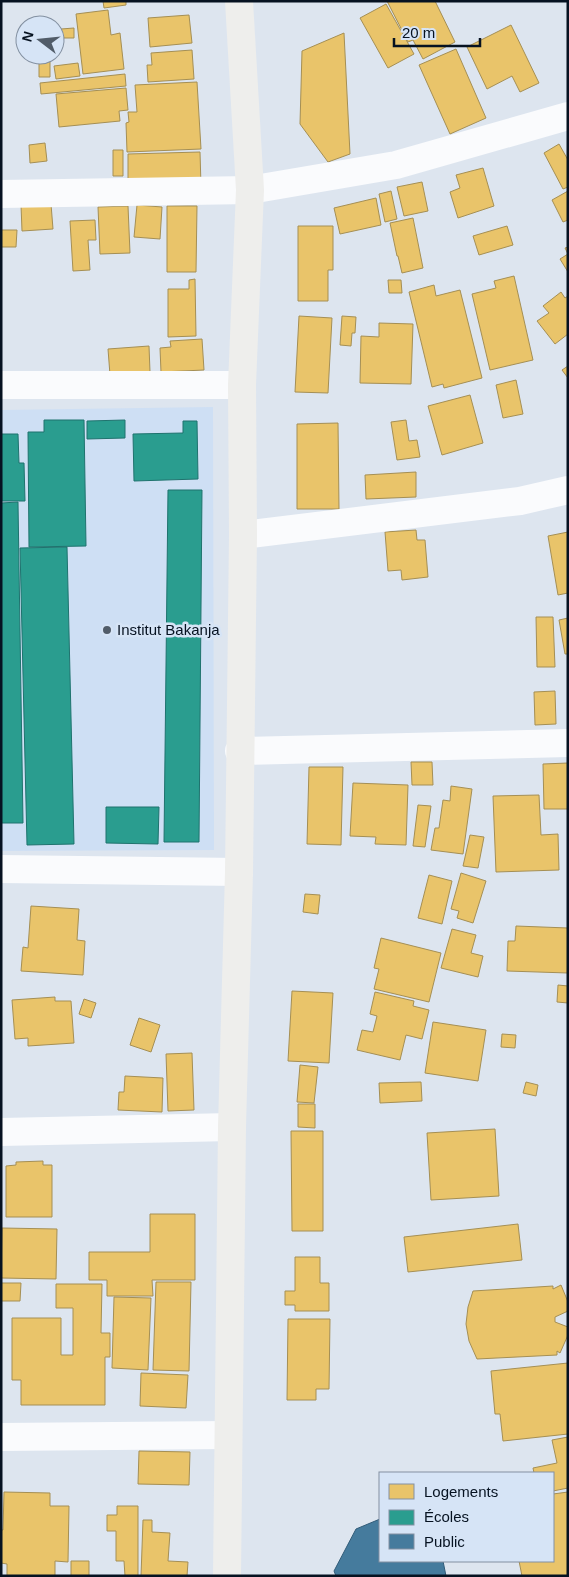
<svg xmlns="http://www.w3.org/2000/svg" width="569" height="1577" font-family="Helvetica,sans-serif">
	<style>
		.built { fill: #cedff4 }
		.homes { fill: #e9c46a; stroke: #a58f54 }
		.schools { fill: #2a9d8f; stroke: #1f736e }
		.public { fill: #457b9d; stroke: #325c78 }
		.lines { fill: none; stroke-linecap: round; stroke-linejoin: round }
		.minor { stroke: #fafbfd; stroke-width: 28 }
		.secondary { stroke: #eeeeec; stroke-width: 28 }
		.poi-dot { fill: #515c69; stroke: #d6e4f6; stroke-width: 2 }
		.labels { text-anchor: middle; stroke-width: 5; stroke-linejoin: round; paint-order: stroke }
		.poi-label { font-size: 15px; fill: #061221; stroke: #d6e4f6; text-anchor: start }
	</style>
	<rect width="100%" height="100%" fill="#dde5ef"/>
	<!-- built -->
	<path class="built" d="M213 407 214 850 1 851V410Z"/>
	<!-- homes -->
	<path class="homes" d="M103 1H126V5L104 8Z
		M387 1H435L455 42 423 59 413 40 408 42Z
		M386 4 414 54 388 68 360 18Z
		M108 10 111 35 120 33 124 69 83 74 76 14Z
		M189 15 192 43 150 47 148 18Z
		M511 25 539 83 520 92 512 76 487 89 467 47Z
		M74 28V38H61V29Z
		M344 33 350 154 328 162 300 124 302 51Z
		M456 49 486 118 450 134 419 65Z
		M192 50 194 79 148 82 147 65H152L151 53Z
		M39 61H50V77H39Z
		M78 63 80 76 56 79 54 66Z
		M125 74 126 86 41 94 40 83Z
		M197 82 201 149 127 152 126 123 129 122 128 112H137L135 85Z
		M126 88 128 110 119 111 120 121 59 127 56 94Z
		M45 143 47 161 30 163 29 145Z
		M559 144 568 160V187L563 189 544 153Z
		M113 150H123V176H113Z
		M200 152 201 186 128 188V154Z
		M483 168 494 206 458 218 450 192 460 188 456 175Z
		M422 182 428 211 404 216 397 187Z
		M391 191 397 219 385 222 379 194Z
		M568 191V220L563 222 552 200Z
		M376 198 381 225 340 234 334 208Z
		M51 204 53 229 22 231 21 205Z
		M137 205 162 207 160 239 134 237Z
		M128 206 130 253 100 254 98 207Z
		M167 206H197L196 272H167Z
		M413 218 423 268 402 273 398 256H397L390 223Z
		M95 220 96 240H88L90 270 73 271 70 221Z
		M298 226H333V270H328V301H298Z
		M507 226 513 245 479 255 473 236Z
		M1 230H17L16 247H1Z
		M568 247V272L560 259 568 254 565 248Z
		M514 276 533 360 490 370 472 294 496 288 494 281Z
		M195 279 196 336 168 337V289H189V280Z
		M388 280H401L402 293H389Z
		M434 285 436 296 460 290 482 378 444 388 443 384 432 387 409 292Z
		M561 292 565 298 568 296V334L555 344 537 321 549 313 543 306Z
		M299 316 332 318 328 393 295 392Z
		M342 316 356 317 355 333H352L351 346 340 345Z
		M379 323 413 324 411 384 360 383 361 336 379 337Z
		M202 339 204 370 161 372 160 348 171 347 170 341Z
		M149 346 150 372 110 375 108 349Z
		M568 366V378L562 370Z
		M516 380 523 414 503 418 496 385Z
		M470 395 483 443 442 455 428 406Z
		M406 420 409 441 417 440 420 457 397 460 391 422Z
		M338 423 339 509H297V424Z
		M416 472V497L366 499 365 475Z
		M416 530 417 540H425L428 577 402 580 401 570 388 571 385 532Z
		M568 532V593L558 595 548 536Z
		M536 617H553L555 667H537Z
		M568 618V654H565L559 620Z
		M555 691 556 724 535 725 534 692Z
		M411 762H432L433 785H412Z
		M568 763V809H544L543 764Z
		M309 767H343L341 845 307 844Z
		M353 783 408 785 406 845 375 844 376 837 350 836Z
		M451 786 472 789 463 854 431 850 435 828H439L443 800 450 801Z
		M539 795 541 835 558 834 559 870 496 872 493 796Z
		M418 805 431 806 425 847 413 846Z
		M470 835 484 837 478 868 463 866Z
		M461 873 486 881 473 923 457 918 459 911 451 909Z
		M429 875 452 881 442 924 418 918Z
		M305 894 320 895 318 914 303 912Z
		M31 906 79 909 77 940 85 941 83 975 21 971 23 947 28 948Z
		M516 926 568 928V973L507 971 508 941H515Z
		M452 929 476 935 471 953 483 956 478 977 441 968Z
		M381 938 441 953 429 1002 374 989 379 969 374 968Z
		M558 985 568 986V1003L557 1002Z
		M292 991 333 993 329 1063 288 1061Z
		M375 992 414 1001 413 1006 429 1010 422 1039 406 1035 400 1060 357 1050 362 1030 373 1032 377 1016 370 1014Z
		M55 997V1001H71L74 1043 28 1046V1038L15 1039 12 1000Z
		M84 999 96 1003 91 1018 79 1014Z
		M139 1018 160 1025 151 1052 130 1045Z
		M433 1022 486 1030 478 1081 425 1073Z
		M502 1034 516 1035 515 1048 501 1047Z
		M192 1053 194 1110 168 1111 166 1054Z
		M300 1065 318 1067 314 1103 297 1102Z
		M125 1076 163 1078 162 1112 118 1110 119 1092H124Z
		M421 1082 422 1101 380 1103 379 1083Z
		M526 1082 538 1085 536 1096 523 1093Z
		M298 1104H315V1128L298 1127Z
		M495 1129 499 1196 431 1200 427 1133Z
		M291 1131H323V1231H292Z
		M43 1161V1165H52V1217H6V1166L16 1165V1162Z
		M150 1214H195V1280H152L153 1296H107V1280H89V1252H150Z
		M518 1224 522 1260 408 1272 404 1237Z
		M2 1228 57 1229 56 1279 1 1278Z
		M295 1257H320V1283H329V1311H295V1305H285V1291H295Z
		M156 1282H191L189 1371 153 1370Z
		M1 1283H21L20 1301H1Z
		M56 1284H102L101 1333H110V1357H105V1405H21V1380H12V1318H61V1355H73V1308H56Z
		M561 1285 568 1302V1311L555 1317V1322L568 1327V1335L560 1353 557 1351V1355L477 1359 469 1341 466 1324 468 1307 473 1291 553 1286V1289Z
		M114 1297 151 1298 148 1370 112 1368Z
		M288 1319H330L329 1389H316V1400H287Z
		M568 1363V1434L503 1441 500 1414H495L491 1371Z
		M141 1373 188 1375 186 1408 140 1406Z
		M568 1437V1488L553 1491V1473H534L533 1468 557 1463 552 1440Z
		M139 1451 190 1452 189 1485 138 1484Z
		M4 1492 50 1493V1506H69L68 1562 55 1561V1576H7V1564L1 1563V1530H3Z
		M568 1492V1576H522L519 1561H553V1494Z
		M117 1506H138V1576H125L124 1561H116V1531H107V1515H117Z
		M143 1520H152V1532L170 1533 168 1561 188 1562 187 1576H141Z
		M71 1561H89V1576H71Z"/>
	<!-- schools -->
	<path class="schools" d="M44 420H84L86 546 29 547 28 432H44Z
		M125 420V438L87 439V421Z
		M183 421H197L198 479 134 481 133 434 183 433Z
		M1 434H18L19 463H24L25 501H2Z
		M168 490H202L199 842H164Z
		M18 502 23 823H1V503Z
		M67 547 74 844 27 845 20 548Z
		M106 807H159L158 844 106 843Z"/>
	<!-- public -->
	<path class="public" d="M380 1519V1561H443L446 1576H336L334 1571 356 1529Z"/>
	<g class="lines">
		<!-- minor -->
		<path class="minor" d="M1 194 250 190 396 165 568 116
			M1 385H242
			M243 535 520 501 568 490
			M239 751 568 743
			M1 869 239 872
			M1 1132 232 1127
			M1 1437 228 1435"/>
		<!-- secondary -->
		<path class="secondary" d="M227 1576 232 1127 239 872 243 535 242 385 250 190 239 1"/>
	</g>
	<!-- markers -->
	<circle class="poi-dot" cx="107" cy="630" r="5"/>
	<g class="labels">
		<!-- poi labels -->
		<g class="poi-label">
			<text x="117" y="635">Institut Bakanja</text>
		</g>
	</g>
	<!-- border -->
	<rect width="569" height="1577" fill="none" stroke="#061221" stroke-width="5"/>
	<!-- legend -->
	<rect x="379" y="1472" width="175" height="90" fill="#d6e4f6" stroke="#8390a1"/>
	<rect x="389" y="1484" width="25" height="15" fill="#e9c46a" stroke="#8390a1"/>
	<text x="424" y="1497" font-size="15" fill="#061221">Logements</text>
	<rect x="389" y="1510" width="25" height="15" fill="#2a9d8f" stroke="#8390a1"/>
	<text x="424" y="1522" font-size="15" fill="#061221">Écoles</text>
	<rect x="389" y="1534" width="25" height="15" fill="#457b9d" stroke="#8390a1"/>
	<text x="424" y="1547" font-size="15" fill="#061221">Public</text>
	<!-- north arrow -->
	<g transform="translate(40 40) rotate(286)"><circle r="24" fill="#d6e4f6" stroke="#8390a1"/>
	<path d="M0-4L9 19L0 12L-9 19Z" fill="#515c69"/>
	<text y="-8" font-size="14" font-weight="bold" text-anchor="middle" fill="#061221">N</text>
	</g>
	<!-- scale -->
	<path d="M394 38v8h86v-8" fill="none" stroke="#061221" stroke-width="2.5"/>
	<text x="402" y="38" font-size="15" fill="#061221" stroke="#d6e4f6" stroke-width="4" paint-order="stroke">20 m</text>
</svg>
